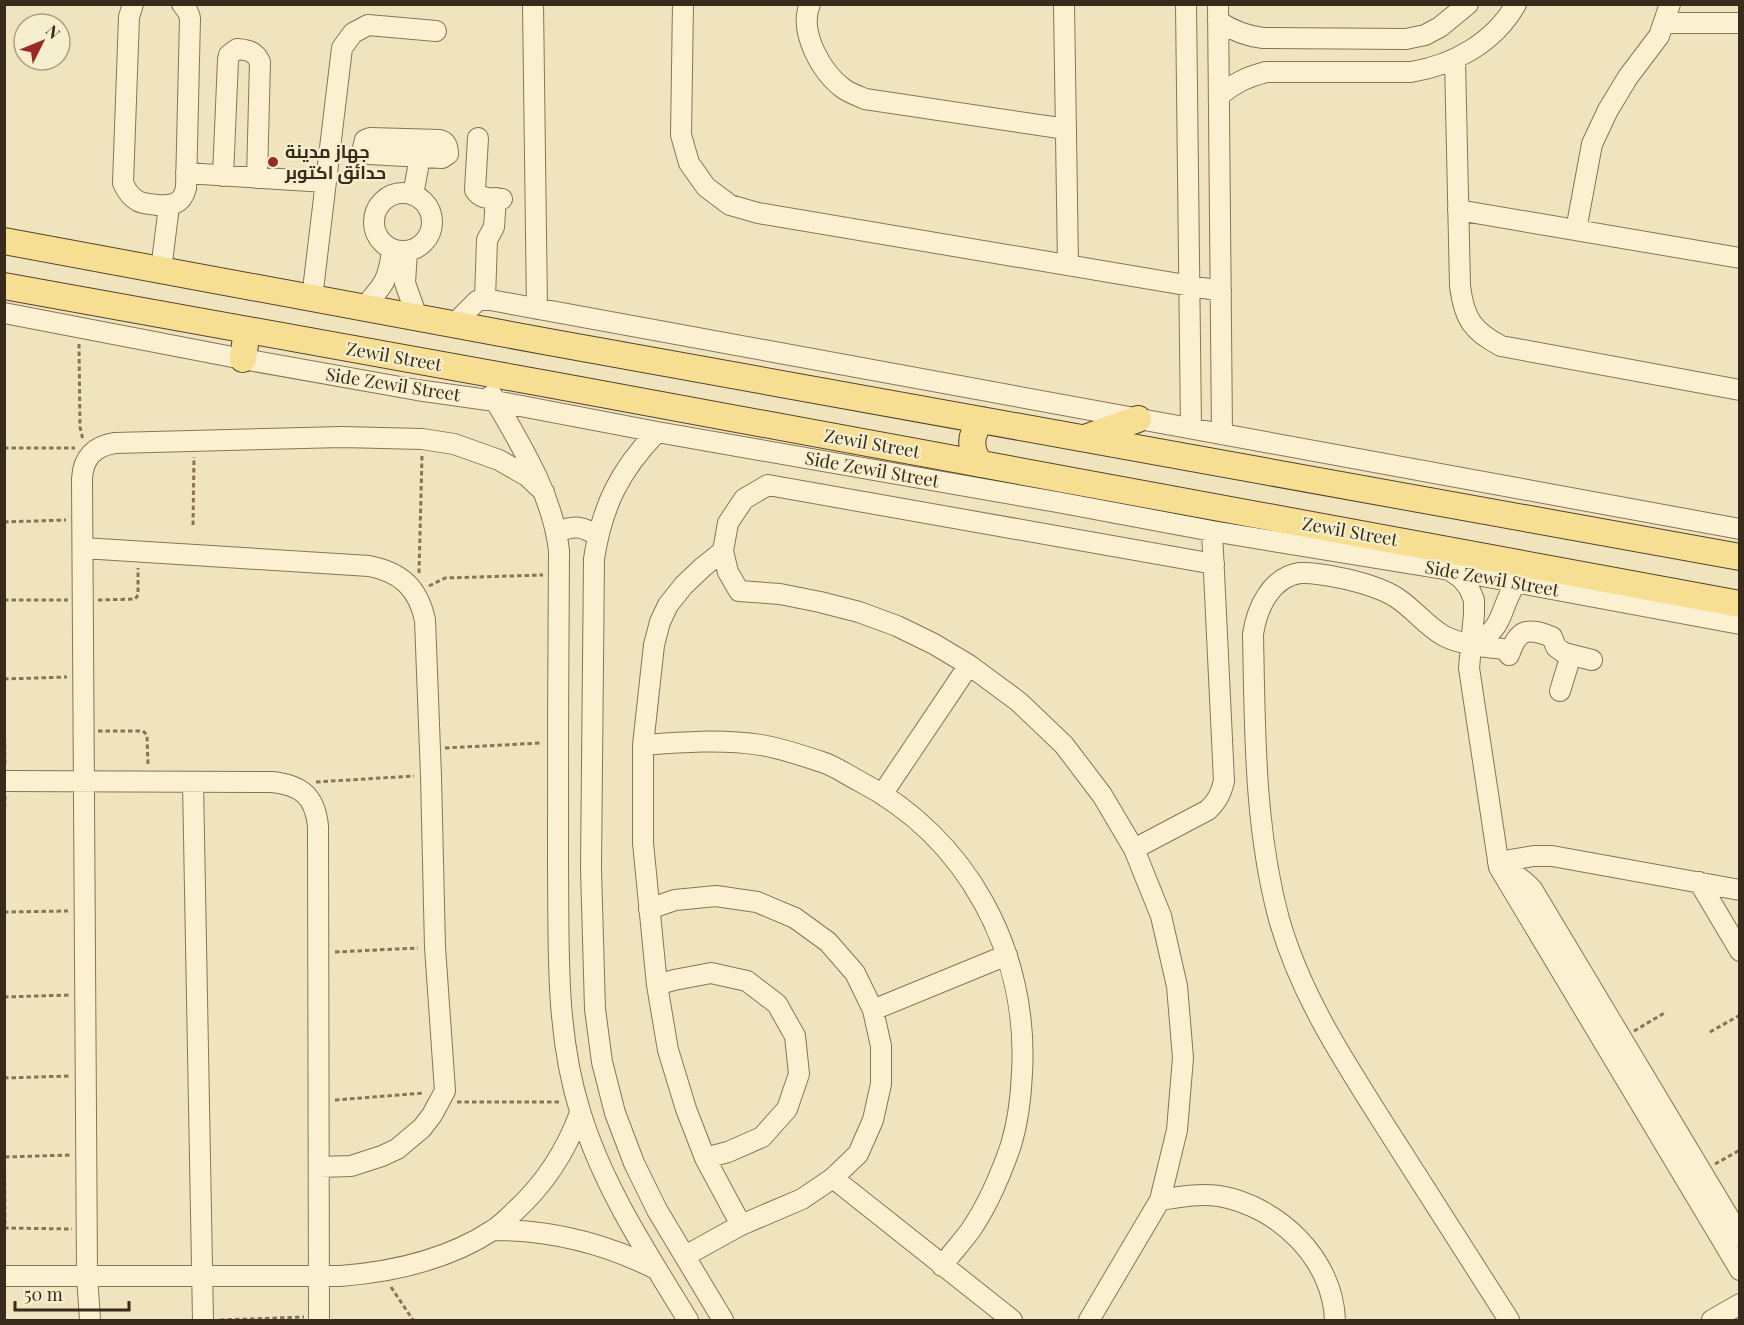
<svg xmlns="http://www.w3.org/2000/svg" width="1744" height="1325" font-family="'Playfair Display',Cairo,serif">
	<style>
		.lines { fill: none; stroke-linecap: round; stroke-linejoin: round }
		.minor-casing { stroke: #897456; stroke-width: 22 }
		.major-casing { stroke: #56422b; stroke-width: 28 }
		.path { stroke: #897456; stroke-width: 3; stroke-dasharray: 4.5 3; stroke-linecap: butt }
		.minor { stroke: #fbf1d1; stroke-width: 20 }
		.major { stroke: #f6de93; stroke-width: 26 }
		.poi-dot { fill: #9b2a23; stroke: #f7eece; stroke-width: 2 }
		.labels { text-anchor: middle; stroke-width: 4.5; stroke-linejoin: round; paint-order: stroke }
		.poi-label { font-size: 18px; font-weight: bold; fill: #382b1b; stroke: #f7eece; text-anchor: start }
		.street-label { font-size: 18px; fill: #382b1b; stroke: #f7eece }
	</style>
	<rect width="100%" height="100%" fill="#f0e4be"/>
	<g class="lines">
		<!-- minor casing -->
		<g class="minor-casing">
			<path id="minor" d="M133 4 129 17 123 183C126 190 130 197 138 201 143 204 150 204 157 205 171 206 182 205 186 188L190 18 188 12 182 4
				M533 4 537 309
				M683 4 681 135 689 163 706 187 730 205 758 213 1221 291
				M810 4C798 32 822 73 844 89 850 93 858 96 865 99L1066 129
				M1064 4 1068 265
				M1186 4 1191 428
				M1218 4 1222 434
				M1218 21C1233 31 1246 36 1263 38L1406 39 1425 35 1440 27 1468 4
				M1665 23H1740
				M1455 60 1460 286C1464 318 1472 331 1501 346L1740 390
				M1219 96C1234 83 1247 77 1266 72H1411C1453 65 1494 43 1516 4
				M370 138 440 140C447 142 448 147 448 154L442 158 369 154 363 148 365 140Z
				M478 138 475 190C481 200 492 198 502 199
				M186 173 326 182
				M223 176 228 60 229 55 237 49C248 50 255 51 260 62L257 178
				M374 222a29 29 0 1 1 58 0a29 29 0 1 1-58 0Z
				M413 195 420 157
				M1458 210 1740 258
				M1576 230 1592 144 1608 110 1628 77 1659 36 1670 4
				M407 251 405 283 417 317
				M161 270 169 206
				M312 298 342 48 353 33 368 25 436 31
				M485 299 487 240 494 227 496 198
				M364 307C384 285 389 279 392 249
				M4 313 243 359 417 390 495 401 657 432 1057 502 1212 531 1450 570 1740 624
				M454 324 477 301 485 299 1740 529
				M492 395C520 444 553 495 559 551 558 655 558 760 558 864 559 947 555 1031 580 1111 603 1187 647 1253 688 1320
				M657 432C620 470 602 506 594 559L591 869 595 1009 602 1062 615 1113 634 1163 657 1210 723 1320
				M557 532C575 525 582 526 598 536
				M83 548 369 566C401 572 418 588 425 620L431 776 435 947 445 1091 432 1115 422 1128 397 1149 382 1156 351 1166 319 1167
				M723 551 703 567 684 585 668 605 660 622 654 645 643 745V843L657 985 668 1050 686 1109 705 1158 741 1225
				M1451 571 1461 578 1469 588 1474 600V614L1469 668 1499 867 1740 1270
				M1471 644C1506 630 1498 610 1516 583
				M1509 655C1518 629 1527 627 1552 637L1556 647 1564 653 1592 660
				M1560 691 1571 655
				M643 745C682 742 722 739 761 745 780 748 804 756 822 762 835 766 847 775 859 781 967 837 1029 952 1022 1073 1021 1097 1018 1122 1011 1145 1001 1174 988 1205 970 1231 961 1243 951 1254 942 1266
				M4 781 272 782C301 785 315 796 318 826L319 1320
				M193 782 203 1320
				M883 793 969 665
				M1134 849 1208 810C1217 801 1221 794 1224 781L1212 531
				M1498 862 1534 856H1552L1740 890
				M1499 867C1513 872 1522 878 1532 889L1740 1236
				M1699 882 1740 951
				M649 909 675 900 716 896 757 902 795 918 828 942 855 973 873 1010 881 1046V1084L873 1120 858 1154 833 1178 802 1199 741 1225 685 1256
				M657 985 674 980 711 973 747 981 777 1004 795 1036 799 1074 787 1109 762 1137 728 1152 705 1158
				M873 1010 1007 955
				M833 1178 1012 1320
				M1160 1200C1179 1197 1199 1193 1219 1196 1278 1206 1333 1259 1335 1320
				M494 1230C552 1230 604 1243 656 1269
				M4 1276H340C392 1272 449 1259 493 1230 501 1225 508 1218 514 1212 545 1184 566 1151 580 1113
				M90 1320 87 1275 82 479C83 458 94 446 115 443L342 437 422 439 454 444 499 460 527 476 544 492
				M1089 1320 1160 1200 1177 1130 1183 1058 1177 986 1161 916 1134 849 1102 795 1064 745 1019 702 969 665 934 644 897 626 859 612 820 602 780 594 739 591 728 572 723 551 728 523 744 499 768 485 1214 564
				M1509 1320C1469 1258 1429 1195 1389 1132 1346 1064 1301 997 1279 919 1254 826 1255 730 1253 634 1257 608 1271 577 1300 573 1315 572 1331 576 1346 579 1363 583 1382 588 1397 598 1414 609 1426 626 1444 636 1464 646 1489 647 1511 650
				M1712 1320 1740 1304"/>
		</g>
		<!-- major casing -->
		<g class="major-casing">
			<path id="major" d="M4 241 549 342 1740 557
				M4 286 553 385 1740 604
				M243 359 247 330
				M1085 438 1138 419
				M980 464C969 448 970 434 982 420"/>
		</g>
		<!-- path -->
		<path class="path" d="M79 344 80 427 83 440
			M4 448H75
			M4 522 66 520
			M193 525 194 457
			M419 573 422 456
			M429 586 445 578 543 575
			M4 600H68
			M98 600 135 599 138 595V568
			M4 679 67 677
			M4 692 5 765
			M98 731H143L147 735 148 765
			M445 748 541 743
			M316 782 414 776
			M4 830 5 796
			M4 912 68 911
			M335 952 418 948
			M4 997 69 995
			M1634 1031 1666 1012
			M1710 1032 1740 1015
			M4 1078 69 1076
			M4 1085 5 1228
			M335 1100 424 1093
			M457 1102H562
			M5 1157 70 1155
			M1715 1164 1740 1150
			M4 1228 72 1229
			M391 1287 413 1320
			M220 1320 304 1317"/>
		<!-- minor -->
		<use href="#minor" class="minor"/>
		<!-- major -->
		<use href="#major" class="major"/>
	</g>
	<!-- markers -->
	<circle class="poi-dot" cx="273" cy="162" r="6"/>
	<g class="labels">
		<!-- poi labels -->
		<g class="poi-label">
			<text x="285" y="158">جهاز مدينة<tspan x="285" dy="21">حدائق اكتوبر</tspan></text>
		</g>
		<!-- street labels -->
		<g class="street-label">
			<text transform="translate(394 357) rotate(10)" y="6">Zewil Street</text>
			<text transform="translate(393 385) rotate(9)" y="6">Side Zewil Street</text>
			<text transform="translate(872 444) rotate(10)" y="6">Zewil Street</text>
			<text transform="translate(872 470) rotate(10)" y="6">Side Zewil Street</text>
			<text transform="translate(1350 532) rotate(10)" y="6">Zewil Street</text>
			<text transform="translate(1492 579) rotate(10)" y="6">Side Zewil Street</text>
		</g>
	</g>
	<!-- border -->
	<rect width="1744" height="1325" fill="none" stroke="#382b1b" stroke-width="12"/>
	<!-- north arrow -->
	<g transform="translate(42 42) rotate(47)"><circle r="28" fill="#f7eece" stroke="#aba086" stroke-width="1.5"/>
	<path d="M0-4.5L10 22L0 15L-10 22Z" fill="#9b2a23"/>
	<text y="-9" font-size="16" font-weight="bold" text-anchor="middle" fill="#382b1b">N</text>
	</g>
	<!-- scale -->
	<path d="M15 1301v9h114v-9" fill="none" stroke="#382b1b" stroke-width="3"/>
	<text x="24" y="1301" font-size="18" fill="#382b1b" stroke="#f7eece" stroke-width="4.5" paint-order="stroke">50 m</text>
</svg>
